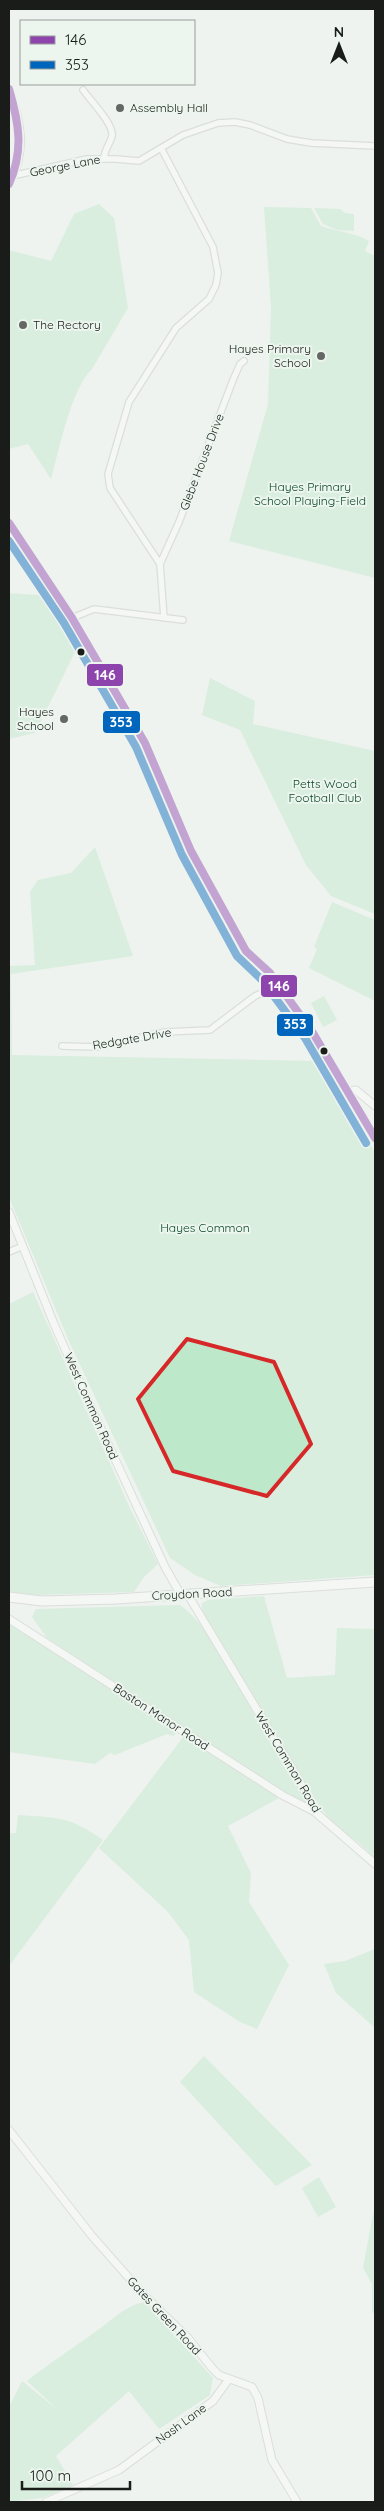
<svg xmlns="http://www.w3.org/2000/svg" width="384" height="2511" font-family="Quicksand,sans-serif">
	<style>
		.green { fill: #bee8ca }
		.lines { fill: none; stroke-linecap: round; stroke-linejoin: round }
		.minor-casing { stroke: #c3c6c3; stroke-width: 8 }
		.tertiary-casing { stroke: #c3c6c3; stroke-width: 9 }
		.secondary-casing { stroke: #c3c6c3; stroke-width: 10 }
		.trunk-casing { stroke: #c3c6c3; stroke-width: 11 }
		.minor { stroke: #fcfdfd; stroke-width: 5.5 }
		.tertiary { stroke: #fcfdfd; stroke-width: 7 }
		.secondary { stroke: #fcfdfd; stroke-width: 8 }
		.trunk { stroke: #fcfdfd; stroke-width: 9 }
		.bus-1-casing { stroke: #ecf5ee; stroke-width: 11 }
		.bus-2-casing { stroke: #ecf5ee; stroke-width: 11 }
		.bus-1 { stroke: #8e44ad; stroke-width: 8 }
		.bus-2 { stroke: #0065bd; stroke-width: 8 }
		.marked { fill: none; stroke: #d62828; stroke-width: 4; stroke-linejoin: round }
		.poi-dot { fill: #646764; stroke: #ecf5ee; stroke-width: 2 }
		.bus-dot { fill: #191c19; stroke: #ecf5ee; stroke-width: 2 }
		.labels { text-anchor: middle; stroke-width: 4; stroke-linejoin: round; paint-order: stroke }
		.poi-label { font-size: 12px; fill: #191c19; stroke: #ecf5ee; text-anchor: start }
		.street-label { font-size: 12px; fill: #191c19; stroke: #ecf5ee }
		.park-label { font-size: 12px; fill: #084825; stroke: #ecf5ee }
		.line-badge { stroke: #ecf5ee; stroke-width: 2 }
		.badge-label { font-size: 14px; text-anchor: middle; font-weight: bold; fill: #fff }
	</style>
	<rect width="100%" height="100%" fill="#eef3ef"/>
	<!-- green -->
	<path class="green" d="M99 204 114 218 128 308 92 369C71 389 59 450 51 479L28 444 9 449V250L51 261 74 214Z
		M264 207 311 208 321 226C337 232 354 232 369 241L365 251 375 256V578L229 541 268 404 271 307Z
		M314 208 340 209 345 213 354 214V231L337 230 323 224Z
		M9 593 51 596 73 635 77 648 35 733 9 739Z
		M210 678 255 701 253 724 375 751V914L331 896 306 865 240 730 202 715Z
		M95 847 133 956 11 974 12 1055 319 1061 350 1105 375 1153V1575L221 1586 195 1575 170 1558 68 1339 9 1197V966L35 965 30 892 38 880 71 873Z
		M332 902 375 920V1001L309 968 317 949 314 947Z
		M324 996 337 1020 323 1027 311 1003Z
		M33 1292 130 1508 158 1564 144 1577 134 1592 36 1595 9 1592V1304Z
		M264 1596 287 1678 335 1675 337 1628 375 1629V1858L358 1842 332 1823 318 1804 202 1612V1603L208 1600Z
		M180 1605C214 1628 244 1698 265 1734 280 1760 297 1783 310 1810L47 1638 32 1617 36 1609Z
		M9 1624 177 1732 173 1736 167 1734 115 1755 110 1753 95 1764 9 1752Z
		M184 1736 279 1798 228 1826 251 1873 249 1902 289 1965 257 2029 240 2022 194 1992 189 1940 168 1912 99 1848Z
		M18 1815C59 1818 69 1816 103 1840L9 1966V1833H16Z
		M375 1949V2028L336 1993 324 1964 345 1961Z
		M204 2056 312 2165 276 2186 180 2082Z
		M319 2177 336 2207 318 2217 302 2188Z
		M375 2203V2314L372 2312V2284L363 2268Z
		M144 2302 213 2378 210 2395 159 2429 129 2391 56 2456 73 2485 42 2498 9 2502V2407L22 2381 58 2410 27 2381C48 2364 69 2351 91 2335 108 2324 124 2306 144 2302Z"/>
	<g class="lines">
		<!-- minor casing -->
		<g class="minor-casing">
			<path id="minor" d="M83 90C90 100 114 124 112 136 110 144 104 150 104 159
				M161 148 213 247 218 273 216 285 209 299 176 328 129 402 108 474 110 488 160 564 164 618
				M12 176 87 159H116L139 161 183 135 218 123 235 122 250 125 287 139 311 143 375 146
				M160 564 179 522 233 380 240 364 244 361
				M72 618 94 609 183 620
				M62 1046 96 1047 165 1032 210 1030 255 996 279 985
				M9 1252 23 1246"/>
		</g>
		<!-- tertiary casing -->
		<g class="tertiary-casing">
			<path id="tertiary" d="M349 1091 356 1090 375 1106
				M9 1212 54 1324 89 1403 165 1567 181 1595
				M188 1595 298 1778 315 1812 375 1864
				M9 1619 282 1795 315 1812
				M9 2130 92 2236 144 2295 188 2338 212 2368 219 2375 252 2387 258 2398 272 2460 297 2502
				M46 2502 119 2470 213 2401 229 2379"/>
		</g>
		<!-- secondary casing -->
		<g class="secondary-casing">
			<path id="secondary" d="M9 89C20 125 27 148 9 184
				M9 523 72 618 145 743 191 851 246 951 270 973 313 1033 375 1138"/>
		</g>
		<!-- trunk casing -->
		<g class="trunk-casing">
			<path id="trunk" d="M9 1597 42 1601 116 1599 375 1582"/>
		</g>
		<!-- minor -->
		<use href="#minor" class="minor"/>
		<!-- tertiary -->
		<use href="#tertiary" class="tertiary"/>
		<!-- secondary -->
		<use href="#secondary" class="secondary"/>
		<!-- trunk -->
		<use href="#trunk" class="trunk"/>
		<!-- bus-1 casing -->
		<g class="bus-1-casing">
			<path id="bus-1" d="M9 89C19 123 24 150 9 184
				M9 523 72 618 145 743 191 851 246 951 270 973 313 1033 375 1138"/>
		</g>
		<!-- bus-2 casing -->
		<g class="bus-2-casing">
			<path id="bus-2" d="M9 541 64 623 136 747 182 855 237 956 262 980 305 1038 366 1143"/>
		</g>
		<!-- bus-1 -->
		<use href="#bus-1" class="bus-1"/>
		<!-- bus-2 -->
		<use href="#bus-2" class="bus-2"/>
	</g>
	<!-- marked area -->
	<path d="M0 0H384V2511H0ZM187 1339 274 1362 311 1444 267 1496 173 1471 138 1399Z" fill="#eef3ef" fill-opacity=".55" fill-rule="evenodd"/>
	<path class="marked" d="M187 1339 274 1362 311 1444 267 1496 173 1471 138 1399Z"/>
	<!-- markers -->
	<g class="poi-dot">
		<circle cx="120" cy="108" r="5"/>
		<circle cx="23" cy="325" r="5"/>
		<circle cx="321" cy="356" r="5"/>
		<circle cx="64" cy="719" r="5"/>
	</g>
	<g class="bus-dot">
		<circle cx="81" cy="652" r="4.5"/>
		<circle cx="324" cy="1051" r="4.5"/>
	</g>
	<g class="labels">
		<!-- poi labels -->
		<g class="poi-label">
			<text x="130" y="112">Assembly Hall</text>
			<text x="33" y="329">The Rectory</text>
			<text x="311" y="353" text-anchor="end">Hayes Primary<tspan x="311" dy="14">School</tspan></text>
			<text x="54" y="716" text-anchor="end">Hayes<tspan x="54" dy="14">School</tspan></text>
		</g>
		<!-- street labels -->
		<g class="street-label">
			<text transform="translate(65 166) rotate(-11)" y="4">George Lane</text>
			<text transform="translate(202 462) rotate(-69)" y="4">Glebe House Drive</text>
			<text transform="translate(132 1039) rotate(-10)" y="4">Redgate Drive</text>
			<text transform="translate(91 1406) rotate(66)" y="4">West Common Road</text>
			<text transform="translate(192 1594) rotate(-3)" y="4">Croydon Road</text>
			<text transform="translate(161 1717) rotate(33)" y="4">Baston Manor Road</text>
			<text transform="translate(288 1762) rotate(59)" y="4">West Common Road</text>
			<text transform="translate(164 2316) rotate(47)" y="4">Gates Green Road</text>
			<text transform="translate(181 2424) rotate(-36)" y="4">Nash Lane</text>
		</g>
		<!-- park labels -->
		<g class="park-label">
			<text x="310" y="491">Hayes Primary<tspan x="310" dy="14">School Playing-Field</tspan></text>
			<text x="325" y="788">Petts Wood<tspan x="325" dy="14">Football Club</tspan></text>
			<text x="205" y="1232">Hayes Common</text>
		</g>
	</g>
	<g class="line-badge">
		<rect x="86" y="663" width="38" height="24" rx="5" fill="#8e44ad"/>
		<rect x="102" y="710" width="39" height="24" rx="5" fill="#0065bd"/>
		<rect x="260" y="974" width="38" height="24" rx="5" fill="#8e44ad"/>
		<rect x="276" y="1013" width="38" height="24" rx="5" fill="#0065bd"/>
	</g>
	<g class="badge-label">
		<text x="105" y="680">146</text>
		<text x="121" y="727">353</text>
		<text x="279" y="991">146</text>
		<text x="295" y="1029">353</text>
	</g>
	<!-- border -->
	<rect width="384" height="2511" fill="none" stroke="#191c19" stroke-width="20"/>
	<!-- legend -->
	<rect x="20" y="20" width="175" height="65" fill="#ecf5ee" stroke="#989e99"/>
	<rect x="30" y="36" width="25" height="8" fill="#8e44ad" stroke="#989e99"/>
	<text x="65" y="45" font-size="15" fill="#191c19">146</text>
	<rect x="30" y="61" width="25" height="8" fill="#0065bd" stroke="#989e99"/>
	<text x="65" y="70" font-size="15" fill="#191c19">353</text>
	<!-- north arrow -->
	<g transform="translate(339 45)" stroke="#ecf5ee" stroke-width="4" paint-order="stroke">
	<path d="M0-4L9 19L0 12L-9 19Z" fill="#191c19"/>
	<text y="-8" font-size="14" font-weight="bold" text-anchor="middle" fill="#191c19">N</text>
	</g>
	<!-- scale -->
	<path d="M22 2481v8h108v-8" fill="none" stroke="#191c19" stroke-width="2.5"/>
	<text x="30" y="2481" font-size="15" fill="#191c19" stroke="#ecf5ee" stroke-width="4" paint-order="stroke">100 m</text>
</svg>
